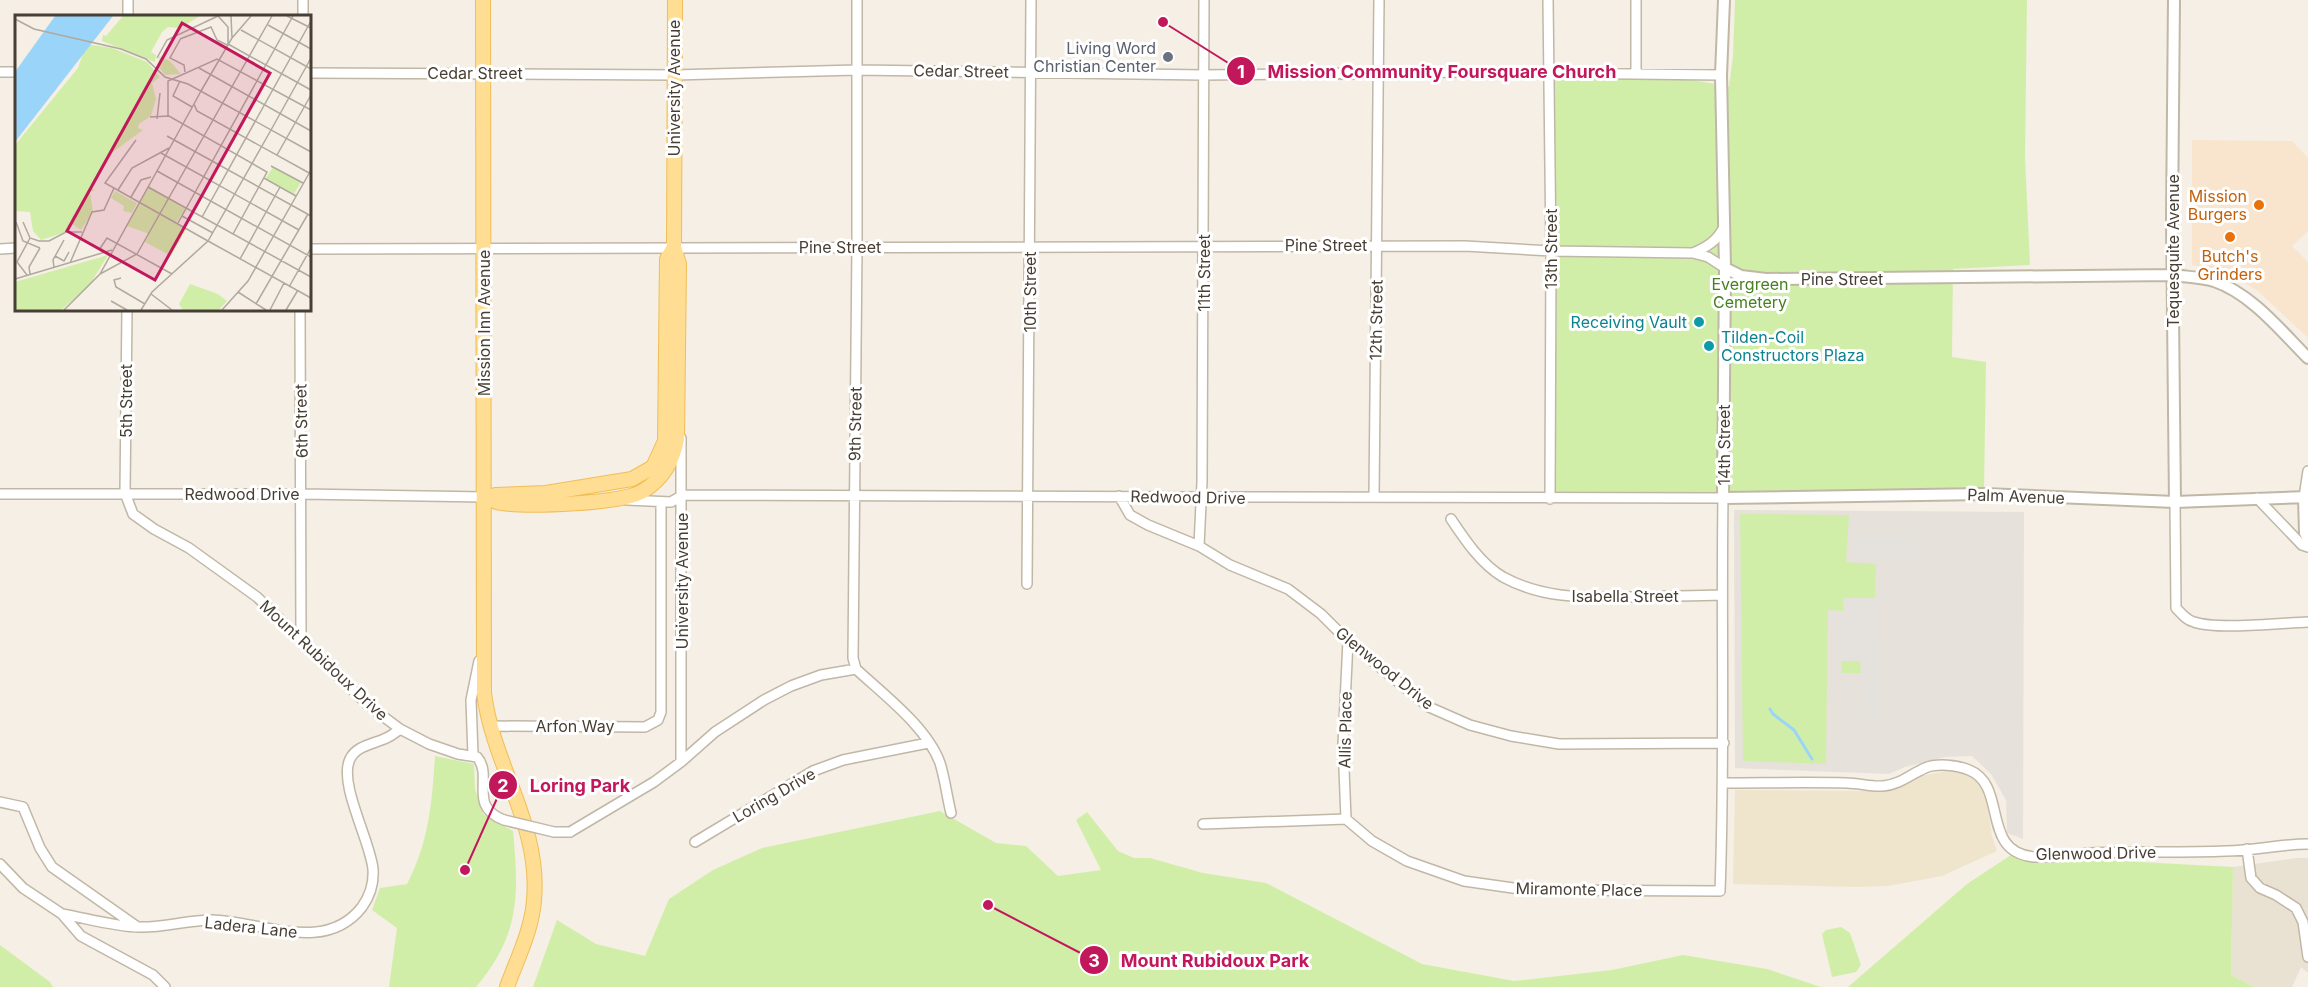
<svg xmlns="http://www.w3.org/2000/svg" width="2308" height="987" font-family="Inter,sans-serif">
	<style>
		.residential { fill: #e9e1d2 }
		.commercial { fill: #f9e5cd }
		.industrial { fill: #e6e1da }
		.education { fill: #efe5cd }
		.green { fill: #d1eea9 }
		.parking { fill: #e5e2de }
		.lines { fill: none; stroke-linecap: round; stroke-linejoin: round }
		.stream { stroke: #9ad5f9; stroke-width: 3 }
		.minor-casing { stroke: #c1b7a6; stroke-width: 12 }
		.tertiary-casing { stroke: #c1b7a6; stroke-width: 14 }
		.primary-casing { stroke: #f1be56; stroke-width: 16 }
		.minor { stroke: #fff; stroke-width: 9 }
		.tertiary { stroke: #fff; stroke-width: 10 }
		.primary { stroke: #ffdd93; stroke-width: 14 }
		.minor-bridge-casing { stroke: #c1b7a6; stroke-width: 12; stroke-linecap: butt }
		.minor-bridge { stroke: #fff; stroke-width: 9 }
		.worship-dot { fill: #6b7280; stroke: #fff; stroke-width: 2 }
		.food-dot { fill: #e8710a; stroke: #fff; stroke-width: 2 }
		.culture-dot { fill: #0f9aa8; stroke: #fff; stroke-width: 2 }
		.labels { text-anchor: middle; stroke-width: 6; stroke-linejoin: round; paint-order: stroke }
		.worship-label { font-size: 16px; fill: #5b616d; stroke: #fff; text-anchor: end }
		.street-label { font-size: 16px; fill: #483f34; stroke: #fff }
		.food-label { font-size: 16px; fill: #c56008; stroke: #fff; text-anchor: end }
		.park-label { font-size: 16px; fill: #478020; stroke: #fff }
		.culture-label { font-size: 16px; fill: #0d838f; stroke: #fff; text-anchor: end }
		.inset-road { fill: none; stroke: #b0a99e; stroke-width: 1.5 }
		.view { fill: #c2185b; fill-opacity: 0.15; stroke: #c2185b; stroke-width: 3 }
		.inset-edge { fill: none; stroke: #483f34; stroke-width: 3 }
		.leader { fill: none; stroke: #c2185b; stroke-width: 2 }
		.callout-dot { fill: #c2185b; stroke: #fff; stroke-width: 2 }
		.mark-label { font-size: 18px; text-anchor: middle; font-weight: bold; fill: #fff }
		.callout-label { font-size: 18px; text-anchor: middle; font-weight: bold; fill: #c2185b; stroke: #fff; stroke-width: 6; stroke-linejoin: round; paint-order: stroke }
	</style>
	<rect width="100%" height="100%" fill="#f5efe5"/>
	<!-- residential -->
	<path class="residential" d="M2296 858H2308V973L2301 967 2292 987H2254L2231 975 2233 867Z"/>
	<!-- commercial -->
	<path class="commercial" d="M2192 140 2292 141 2308 158V231L2292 246 2308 262V338L2258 291 2227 273 2192 265Z"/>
	<!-- industrial -->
	<path class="industrial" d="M1734 510 2024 512 2023 839 2007 833 2006 800 1991 774 1972 756 1945 757 1905 767 1889 774 1735 768Z"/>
	<!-- education -->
	<path class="education" d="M1947 771 1962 772 1974 777 1985 792 1992 836 1997 851 1942 876 1888 886 1855 887 1733 884 1735 790 1880 791 1900 788 1920 776Z"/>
	<!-- green -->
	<path class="green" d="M1735 0H2027L2025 157 2030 265 1953 269 1952 357 1986 362 1984 490 1545 498 1547 75C1609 76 1670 73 1729 87L1733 56Z
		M1740 514 1849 515 1846 562 1876 564 1875 598H1844L1843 611 1828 610 1826 764 1743 761Z
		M1841 661H1860L1861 673H1842Z
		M435 756 474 764 475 789 483 814 513 831C519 896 520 935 476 987H389L397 928 372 910 380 888 407 884C429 842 432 802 435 756Z
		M940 811 996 843 1026 846 1058 876 1101 870 1076 820 1087 812 1118 851 1134 858H1150L1203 873 1266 883 1422 964 1514 981 1612 970 1683 955 1767 969 1821 987H533L557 920 596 944 645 956 669 899 713 870 762 848Z
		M2011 855 2233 867 2231 975 2254 987H1848L1967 884Z
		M1841 927 1850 933 1861 965 1856 972 1832 977 1822 934 1826 930Z
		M0 945 50 982 53 987H0Z"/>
	<!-- parking -->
	<path class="parking" d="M1916 532 1919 564 1856 561 1852 547 1855 538Z
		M1876 599 1880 678 1879 718H1862L1863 659H1838V612H1844L1845 601Z"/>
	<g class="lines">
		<!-- stream -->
		<path class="stream" d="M1770 709 1773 714 1794 730 1812 759"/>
		<!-- minor casing -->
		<g class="minor-casing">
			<path id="minor" d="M128 0V16
				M857 0V247L853 658 856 669C883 694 927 727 940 763 945 779 947 797 951 813
				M1548 0 1551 251 1550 499
				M303 16V0
				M0 72H16
				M309 73 675 75 857 70 1203 75 1454 72 1721 75
				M1636 74V0
				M0 249 16 248
				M309 249 1465 246 1551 251 1693 253 1708 257 1725 268
				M1693 253C1707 247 1717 241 1724 227
				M127 309 125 493 133 514 154 529 189 548 257 597 368 705 400 729 429 744 458 754 477 757C494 777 467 806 504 820
				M300 309 301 641
				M0 494H302L484 497
				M1119 496 1130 515 1148 525 1199 546 1230 565 1288 589 1321 614 1348 641 1429 707 1470 725 1511 736 1559 744 1724 743
				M1374 497 1379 0
				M2304 497 2308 471
				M2257 498 2302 545 2308 547
				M627 500 671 502 683 495C1030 496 1376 498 1723 498 1721 629 1725 760 1720 891L1527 890 1464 881 1407 861 1372 841 1346 819 1203 824
				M2175 502 2176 608C2182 614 2186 620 2194 622 2216 630 2282 623 2308 622
				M1451 519C1465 540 1481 564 1503 577 1545 600 1587 597 1634 597 1663 596 1692 596 1721 595
				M1199 546 1202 482 1204 0
				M1027 584 1031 0
				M490 726 645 727 658 720 661 712V502
				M473 755 471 700 479 661
				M681 762V438
				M1724 783C1765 783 1806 782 1847 783 1859 783 1871 787 1883 786 1899 785 1911 774 1925 768 1937 763 1957 765 1969 770 2009 786 1979 853 2035 857 2053 858 2072 854 2090 853 2135 851 2181 853 2226 851 2254 851 2280 844 2308 844
				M0 802 23 807 40 848 52 867 136 926
				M1346 819 1343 744 1348 641
				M570 832 654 782 681 762 715 732 764 700 791 686 821 675 856 669
				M695 842 813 771 843 760 928 743
				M2247 849 2251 878 2260 888 2276 895 2296 908 2303 922 2308 957
				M0 864 23 888 62 914 81 936 153 975 165 987
				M62 914C85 918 117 927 139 927 163 928 187 920 212 920 261 921 325 955 362 907 370 896 374 883 373 869 370 840 338 783 350 759 356 746 373 744 384 739 390 737 395 733 400 729"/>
		</g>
		<!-- tertiary casing -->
		<g class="tertiary-casing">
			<path id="tertiary" d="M1724 0 1721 75 1725 268 1723 498 1984 494 2175 502 2308 497
				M2174 0 2172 221 2175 502
				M1725 268 1741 276 1766 279 2173 275C2186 277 2201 277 2214 281 2252 294 2281 331 2308 358
				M2304 497 2305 533 2308 539"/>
		</g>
		<!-- primary casing -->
		<g class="primary-casing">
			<path id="primary" d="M483 0 484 693C493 766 541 825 534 900 532 930 517 959 507 987
				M495 495 546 493 632 479 653 467 665 441 667 259 674 247
				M484 497C490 499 496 503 502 503 528 507 622 504 643 491 663 479 673 461 677 439L679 264 674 247 675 0"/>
		</g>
		<!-- minor -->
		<use href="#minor" class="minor"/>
		<!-- tertiary -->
		<use href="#tertiary" class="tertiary"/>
		<!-- primary -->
		<use href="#primary" class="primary"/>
		<!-- minor-bridge casing -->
		<g class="minor-bridge-casing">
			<path id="minor-bridge" d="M504 820 554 832H570"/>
		</g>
		<!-- minor-bridge -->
		<use href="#minor-bridge" class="minor-bridge"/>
	</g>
	<!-- markers -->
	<circle class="worship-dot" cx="1168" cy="57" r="6"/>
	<g class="food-dot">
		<circle cx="2259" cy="205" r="6"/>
		<circle cx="2230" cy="237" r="6"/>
	</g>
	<g class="culture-dot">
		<circle cx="1699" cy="322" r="6"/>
		<circle cx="1709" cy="346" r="6"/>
	</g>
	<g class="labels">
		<!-- worship labels -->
		<g class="worship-label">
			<text x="1156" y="54">Living Word<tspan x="1156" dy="18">Christian Center</tspan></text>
		</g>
		<!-- street labels -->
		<g class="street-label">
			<text transform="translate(961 71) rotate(1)" y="6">Cedar Street</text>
			<text x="475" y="79">Cedar Street</text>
			<text transform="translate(674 88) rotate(-90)" y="6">University Avenue</text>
			<text x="1326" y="251">Pine Street</text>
			<text x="840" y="253">Pine Street</text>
			<text transform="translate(1551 249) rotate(-90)" y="6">13th Street</text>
			<text transform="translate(2173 251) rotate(-90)" y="6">Tequesquite Avenue</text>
			<text transform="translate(1204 273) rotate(-90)" y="6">11th Street</text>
			<text x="1842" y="285">Pine Street</text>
			<text transform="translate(1030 292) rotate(-90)" y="6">10th Street</text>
			<text transform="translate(1376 320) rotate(-89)" y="6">12th Street</text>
			<text transform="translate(484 323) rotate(-90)" y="6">Mission Inn Avenue</text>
			<text transform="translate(126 401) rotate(-90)" y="6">5th Street</text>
			<text transform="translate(301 421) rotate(-91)" y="6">6th Street</text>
			<text transform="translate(855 424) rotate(-89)" y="6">9th Street</text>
			<text transform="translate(1724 445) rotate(-90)" y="6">14th Street</text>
			<text x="242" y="500">Redwood Drive</text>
			<text transform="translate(2016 496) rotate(2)" y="6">Palm Avenue</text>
			<text transform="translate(1188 497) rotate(1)" y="6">Redwood Drive</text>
			<text transform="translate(682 581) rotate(-90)" y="6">University Avenue</text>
			<text x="1625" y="602">Isabella Street</text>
			<text transform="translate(324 660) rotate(43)" y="6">Mount Rubidoux Drive</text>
			<text transform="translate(1385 668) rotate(39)" y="6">Glenwood Drive</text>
			<text x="575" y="732">Arfon Way</text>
			<text transform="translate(1345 730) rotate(-89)" y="6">Allis Place</text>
			<text transform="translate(774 795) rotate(-30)" y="6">Loring Drive</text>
			<text transform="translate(2096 853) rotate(-1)" y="6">Glenwood Drive</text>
			<text transform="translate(1579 889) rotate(1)" y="6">Miramonte Place</text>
			<text transform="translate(251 927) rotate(6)" y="6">Ladera Lane</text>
		</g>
		<!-- food labels -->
		<g class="food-label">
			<text x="2247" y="202">Mission<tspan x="2247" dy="18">Burgers</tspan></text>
			<text x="2230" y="262" text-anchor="middle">Butch's<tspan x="2230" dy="18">Grinders</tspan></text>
		</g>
		<!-- park labels -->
		<g class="park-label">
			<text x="1750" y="290">Evergreen<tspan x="1750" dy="18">Cemetery</tspan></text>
		</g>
		<!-- culture labels -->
		<g class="culture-label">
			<text x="1687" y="328">Receiving Vault</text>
			<text x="1721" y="343" text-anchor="start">Tilden-Coil<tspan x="1721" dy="18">Constructors Plaza</tspan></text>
		</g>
	</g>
	<!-- overview -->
	<g transform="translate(15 15)">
		<rect width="296" height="296" fill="#f5efe5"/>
		<path d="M108 1H185L165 13 153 12 147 17 136 37 141 40 140 47 87 26 88 20 91 21ZM71 29 97 33 132 47 145 62 137 68 141 84 136 101 124 109 123 113 128 115 98 137 74 173 81 175 75 177 78 196 66 215 57 209 52 213 54 216 26 225 18 216 15 197 0 196V130L63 53ZM144 41 155 46 166 59 150 60 143 51ZM258 152 286 167 279 179 251 163ZM134 171 171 193 161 208 171 214 156 241 130 227 134 219 112 211ZM100 176 122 188 117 198 108 196 109 191 96 183ZM93 240 74 271 46 295H0V267ZM175 269 203 279 212 286 204 295H168L164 289Z" fill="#d1eea9"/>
		<path d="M40 1H98L0 127V57Z" fill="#9ad5f9"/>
		<path class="inset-road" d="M216 1 217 23M272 1 296 13M0 4 19 14 106 34 131 44 150 62 173 69 296 137M253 10 296 34M226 15 296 54M166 23 155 43 169 50 170 57M165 24 196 12 202 25 212 30M142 43 152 25 203 1 213 12V29L296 75M184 53 296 116M165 66 158 81 177 92M186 76 217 23 236 1M186 76 179 89 182 96 296 159M153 101V66L202 44 296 95M135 102 154 101 252 157 218 219M142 104 145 78M256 115 296 43M152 121 296 201M121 125 90 168 193 226M146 138 284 215M262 140 296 80M256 151 288 168M142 156 296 242M249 163 281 181M133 172 296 262M103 175 117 153 154 133M116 182 126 165 136 162M167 201 198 218M187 202 296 6M1 207 8 226 25 233M8 207 15 223 24 226H34L51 217H67M163 208 278 1M193 226 296 283M84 235 92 223 157 259M40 241 49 246 54 237M225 244 265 172M55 248 77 197 89 195 99 173M39 252 38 245 49 225M15 259 14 252 25 233M85 259 122 239 257 1M12 260 2 247 15 223M106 263 99 265 101 272 130 289M0 264 97 235M274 272 296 233M223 277 251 295M136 279 157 295M96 286 112 295M241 289 293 199M49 295 85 259 179 89M126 295 137 277 193 226 256 115M207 295 233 266 296 155M255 295 269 268M271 295 283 275"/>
		<path class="view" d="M167 8 255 58 140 265 52 216Z"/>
		<rect width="296" height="296" class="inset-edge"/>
	</g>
	<!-- callouts -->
	<path class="leader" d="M1163 22L1241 71M465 870L503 785M988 905L1094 960"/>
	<g class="callout-dot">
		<circle cx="1163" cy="22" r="6"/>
		<circle cx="465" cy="870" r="6"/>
		<circle cx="988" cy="905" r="6"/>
		<circle cx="1241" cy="71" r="15"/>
		<circle cx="503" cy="785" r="15"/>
		<circle cx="1094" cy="960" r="15"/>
	</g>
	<g class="mark-label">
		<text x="1241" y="78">1</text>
		<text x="503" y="792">2</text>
		<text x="1094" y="967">3</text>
	</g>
	<g class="callout-label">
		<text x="1442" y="78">Mission Community Foursquare Church</text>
		<text x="580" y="792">Loring Park</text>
		<text x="1215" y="967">Mount Rubidoux Park</text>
	</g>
</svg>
